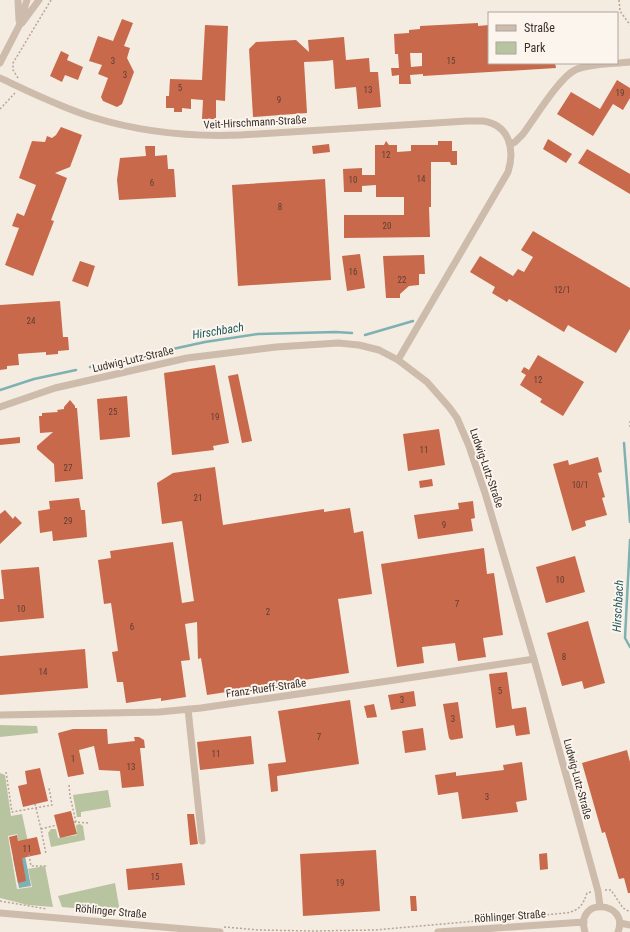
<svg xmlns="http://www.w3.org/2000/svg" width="630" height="932" font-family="'Roboto Condensed',sans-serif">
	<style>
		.green { fill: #b8c4a0 }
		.water { fill: #7fb0b2 }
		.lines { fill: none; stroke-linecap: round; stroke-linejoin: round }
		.stream { stroke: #7fb0b2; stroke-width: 2.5 }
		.building { fill: #c8694b; fill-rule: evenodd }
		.path { stroke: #b9a596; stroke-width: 1.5; stroke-dasharray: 2 2; stroke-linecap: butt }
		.minor { stroke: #cdbbac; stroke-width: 7 }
		.labels { text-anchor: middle; stroke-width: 4; stroke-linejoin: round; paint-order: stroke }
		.number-label { font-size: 9px; fill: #5e3e33 }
		.street-label { font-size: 11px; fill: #3b302b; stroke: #fbf5ee }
		.water-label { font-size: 12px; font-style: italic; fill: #1f5a5e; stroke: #fbf5ee }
	</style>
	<rect width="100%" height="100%" fill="#f4ebe1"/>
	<!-- green -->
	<path class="green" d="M0 725 37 726 38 733 0 737Z
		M0 773 5 775 11 816 22 814 28 842 19 844 17 834 8 836 17 889 32 887 28 869 45 866 53 907 28 905 0 898Z
		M108 790 111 807 81 812V817H77L73 795Z
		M80 824 83 826 85 840 51 847 48 833 51 829H56L58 838 77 835 76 825Z
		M115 883 120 912 62 907 58 896Z"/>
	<!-- water -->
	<path class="water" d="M25 856 31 886 19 888 13 858Z"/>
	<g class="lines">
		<!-- stream -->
		<path class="stream" d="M365 335 413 321
			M90 367 205 342 258 334 336 332 352 333
			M0 390 34 379 76 370
			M624 443 630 522
			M630 540 625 638 630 647"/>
	</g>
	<!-- building -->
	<path class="building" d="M122 19 133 23 124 46 130 48 127 58 134 72 122 104 117 107 103 101 101 97 108 78 98 74 102 65 89 61 98 36 113 41Z
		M478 23V26L489 25V63H555L556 68 423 76V74L410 75 411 84H399V75L392 76 391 68H399L398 54H395L394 34 409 33V30L420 29V26ZM410 53H422V66L411 67Z
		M205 25 228 26 225 101 216 100V119H202L203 100 191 99V109L182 108V112H174V108H166V96H169L170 79 202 80Z
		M344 37 346 60 369 58 370 72H378L381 107 358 109 356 87 335 89 333 60 326 61 304 62 307 113 253 117 249 49 256 42 296 40 309 52 308 40Z
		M61 51 69 55 67 60 83 67 78 80 65 75 62 82 50 76Z
		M617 80 630 88V98L623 110 613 104 593 136 557 114 571 92 600 109Z
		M61 127 82 135 70 167 55 173 67 178 51 220 54 221 33 276 5 265 19 228 12 226 17 213 24 216 36 185 19 178 32 141 45 142 47 136 52 138 56 135Z
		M548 139 572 154 566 163 543 149Z
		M386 141 389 145H397V152L411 151V145H438V141H452V151H457V165H451L450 162H431V207H429L430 237 344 238V215H404V197H376V185L362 186V192H344L343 169 362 168V175H375V145H384Z
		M329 144 330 152 313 154 312 146Z
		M145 146H155V156L167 155 168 169H174L176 197 119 200 117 180 120 158 146 156Z
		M587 149 630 174V194L578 163Z
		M325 179 331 280 238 286 232 185Z
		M533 231 630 288V329L616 353 568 325 564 332 509 299 507 302 492 293 495 287 470 272 480 256 513 276 518 269 524 272 533 257 521 250Z
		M360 254 365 288 347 291 342 256Z
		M424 255 425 274H419V285L409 286 400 294V298H386L383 256Z
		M80 261 95 266 88 287 72 281Z
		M60 301 63 337H68L69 350 58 351V354L46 355V352L18 354 19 365 7 366V369L0 370V305Z
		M538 355 584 382 563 416 540 402 542 399 520 385 526 375 521 372 524 367 529 370Z
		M215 365 229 443 213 446 214 450 172 455 164 373Z
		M238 374 252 441 242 443 228 376Z
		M127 396 130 437 100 440 97 399Z
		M70 400 75 406V408H77L83 479 55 482 54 464 37 449V446L53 432 40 433 39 416H42V413L58 412 57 410 64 409V407Z
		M439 429 445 465 408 471 403 434Z
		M20 437V443L0 445V439Z
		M598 457 602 472 598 473 605 497 602 498 607 515 585 521 586 526 572 531 553 464 568 460 569 465Z
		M215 467 223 525 324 509V512L350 508 354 533 363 531 372 594 338 599 349 673 207 695 201 658 198 659 197 622 185 624 190 660 181 661 186 697 161 701V698L126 703 123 682H117L112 652 118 651 111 603 104 604 98 560 111 558 110 551 173 542 182 603 194 601 182 521 162 524 157 483 173 473Z
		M432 479 433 486 420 488 419 481Z
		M79 498 81 510H85L87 537 53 541 52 531 40 533 38 511 50 509 49 501Z
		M473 501 475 518 471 519 473 531 418 539 414 515 459 509 458 503Z
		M5 510 13 519 15 516 22 523 0 544V514Z
		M484 548 487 574 494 573 503 635 483 638 486 657 458 661 455 643 422 647 424 663 397 667 381 564Z
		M575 556 585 592 546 603 536 567Z
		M39 567 44 618 0 622V599H4L1 570Z
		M588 621 605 683 584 689 582 681 562 686 547 633Z
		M85 649 88 688 0 695V656Z
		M507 672 512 709 526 707 530 734 516 736 514 725 496 728 489 674Z
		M414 691 416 706 391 710 388 695Z
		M350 700 359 764 277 776 278 791 271 792 268 764 286 762 278 711Z
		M458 702 463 738 451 740 449 738 448 733 443 704Z
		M374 704 377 717 367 718 364 706Z
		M423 728 426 750 405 753 402 731Z
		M73 729H107L108 744 135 741 134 737H139L144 740 145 748H140L144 786 122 788 120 771 99 770 94 746 79 750 84 774 68 777 58 733Z
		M251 736 254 764 200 770 197 742Z
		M627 750 630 762V893H628L624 878 619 879 605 832 602 833 582 763Z
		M522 762 527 800 516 802 518 812 462 819 458 792 438 795 435 775 456 772V776L504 770 503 765Z
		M40 768 48 801 23 807 18 786 27 784 25 771Z
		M71 811 77 834 60 838 54 815Z
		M187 814H194L198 844 190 845Z
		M17 835 18 841 37 837 41 854 22 858 26 881 18 883 9 837Z
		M376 850 380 911 303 916 300 854Z
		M547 853 548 869 540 870 539 854Z
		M182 863 185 885 128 890 126 869Z
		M410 896H416L417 911H411Z"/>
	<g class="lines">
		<!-- path -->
		<path class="path" d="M619 0 620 11 630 25
			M18 78 13 70V63L51 0
			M0 109 15 93
			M630 421V427
			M6 772 12 812 52 805 49 788
			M69 785 70 796 76 822
			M35 804 41 829 46 854
			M74 822 88 823
			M41 829 57 825
			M29 855 31 866H48
			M605 890H611L623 908 630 912
			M0 901 47 909
			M224 927 259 930 312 931 375 930 566 913C579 911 583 905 587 893L591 892"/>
		<!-- minor -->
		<path class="minor" d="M18 0 19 20
			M22 23 39 0
			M0 63 19 26 27 0
			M0 78C30 92 60 107 92 117 140 132 190 137 240 135L467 121C472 121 477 121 483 121 510 125 515 150 508 172L398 360
			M511 144 515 142 523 134C535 118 559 78 575 70 591 63 613 64 630 62
			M0 407 55 388 187 358 276 347 338 343 359 345 379 350 398 360 427 382 449 407 457 418 469 446 485 493 534 659 598 891 600 906
			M188 709 202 841
			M0 715 159 712 201 708 388 681 534 659
			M0 913 220 932
			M620 923 630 925
			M438 932 584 922
			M585 932C574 896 630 901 618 932"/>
	</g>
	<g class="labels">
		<!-- number labels -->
		<g class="number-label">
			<text x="113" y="64">3</text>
			<text x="451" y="64">15</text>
			<text x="125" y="78">3</text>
			<text x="180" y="91">5</text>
			<text x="368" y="93">13</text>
			<text x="620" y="96">19</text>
			<text x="279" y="103">9</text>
			<text x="386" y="158">12</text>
			<text x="421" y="182">14</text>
			<text x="353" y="183">10</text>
			<text x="152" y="186">6</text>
			<text x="280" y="210">8</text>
			<text x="387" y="229">20</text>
			<text x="353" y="275">16</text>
			<text x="402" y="283">22</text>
			<text x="562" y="293">12/1</text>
			<text x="31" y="324">24</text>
			<text x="538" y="383">12</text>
			<text x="113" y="415">25</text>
			<text x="215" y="420">19</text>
			<text x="424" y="453">11</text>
			<text x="68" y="471">27</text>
			<text x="580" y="488">10/1</text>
			<text x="198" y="501">21</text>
			<text x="68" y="524">29</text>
			<text x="444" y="528">9</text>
			<text x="560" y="583">10</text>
			<text x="457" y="607">7</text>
			<text x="21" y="612">10</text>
			<text x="268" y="615">2</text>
			<text x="132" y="630">6</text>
			<text x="564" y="660">8</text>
			<text x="43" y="675">14</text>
			<text x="500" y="694">5</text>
			<text x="402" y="703">3</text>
			<text x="453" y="722">3</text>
			<text x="319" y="740">7</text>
			<text x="216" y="757">11</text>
			<text x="73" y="762">1</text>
			<text x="131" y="770">13</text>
			<text x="487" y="800">3</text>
			<text x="27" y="852">11</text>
			<text x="155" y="880">15</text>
			<text x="340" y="886">19</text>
		</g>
		<!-- street labels -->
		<g class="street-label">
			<text transform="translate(255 122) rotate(-3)" y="4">Veit-Hirschmann-Straße</text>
			<text transform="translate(133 359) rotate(-13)" y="4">Ludwig-Lutz-Straße</text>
			<text transform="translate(487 468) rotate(71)" y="4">Ludwig-Lutz-Straße</text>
			<text transform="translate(266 688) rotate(-8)" y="4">Franz-Rueff-Straße</text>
			<text transform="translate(578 779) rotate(75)" y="4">Ludwig-Lutz-Straße</text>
			<text transform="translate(111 911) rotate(5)" y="4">Röhlinger Straße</text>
			<text transform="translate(510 916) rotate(-4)" y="4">Röhlinger Straße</text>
		</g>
		<!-- water labels -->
		<g class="water-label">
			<text transform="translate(218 331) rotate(-9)" y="4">Hirschbach</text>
			<text transform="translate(618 606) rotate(-87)" y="4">Hirschbach</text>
		</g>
	</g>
	<!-- legend -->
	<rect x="488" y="12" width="130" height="52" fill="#fbf5ee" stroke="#aea6a0"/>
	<rect x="496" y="25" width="20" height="6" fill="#cdbbac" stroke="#aea6a0"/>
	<text x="524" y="32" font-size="12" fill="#3b302b">Straße</text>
	<rect x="496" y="42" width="20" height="12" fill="#b8c4a0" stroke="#aea6a0"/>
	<text x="524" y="52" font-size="12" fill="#3b302b">Park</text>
</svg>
